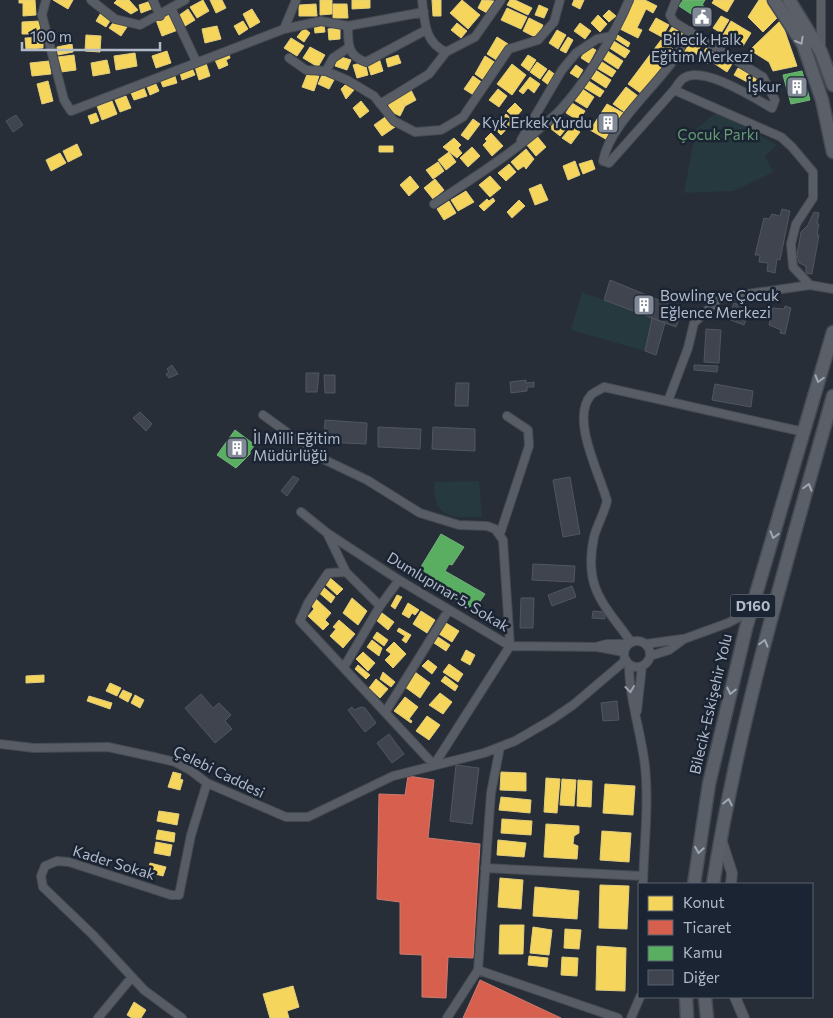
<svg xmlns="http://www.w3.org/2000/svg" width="833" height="1018" font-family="Commissioner,sans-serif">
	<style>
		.green { fill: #25393e }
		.homes { fill: #f6d55c; stroke: #e1cd7d }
		.shops { fill: #d6604d; stroke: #cb7b72 }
		.public { fill: #5aae61; stroke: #74b280 }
		.building { fill: #40444e; stroke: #50565f }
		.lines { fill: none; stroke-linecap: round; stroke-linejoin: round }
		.minor-casing { stroke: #454950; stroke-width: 10 }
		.tertiary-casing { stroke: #454950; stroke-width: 12 }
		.primary-casing { stroke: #454b54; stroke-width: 15 }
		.minor { stroke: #585d65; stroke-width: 8 }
		.tertiary { stroke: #585d65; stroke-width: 10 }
		.primary { stroke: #5b5f67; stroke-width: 12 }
		.oneway { stroke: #a0a8b5 }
		.oneway2 { stroke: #9ba3b0 }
		.labels { text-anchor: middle; stroke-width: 5; stroke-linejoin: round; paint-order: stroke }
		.shield { fill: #1b2433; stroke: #848d9c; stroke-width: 1 }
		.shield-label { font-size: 14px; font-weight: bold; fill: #b1bac9 }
		.poi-label { font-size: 15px; fill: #b1bac9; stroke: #1b2433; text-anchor: end }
		.park-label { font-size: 15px; fill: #679c75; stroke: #1b2433 }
		.street-label { font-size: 15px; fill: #b1bac9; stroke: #1b2433 }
	</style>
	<rect width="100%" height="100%" fill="#282e38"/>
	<!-- green -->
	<path class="green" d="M717 112 777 145 765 156 774 172 733 191 684 193 696 129Z
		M582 292 652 318 645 351 571 330Z
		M479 481 482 517C450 518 434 519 434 482Z"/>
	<!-- homes -->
	<path class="homes" d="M19 0H35L36 15 23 16V3H19Z
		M53 0H73L68 9Z
		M117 0H129L138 10 131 14 114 3Z
		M203 0 209 11 197 18 190 7Z
		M210 0H222L226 8 216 13Z
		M320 0H332V14L320 15Z
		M352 0H370V8L352 9Z
		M432 0H441V16H433Z
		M462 0 480 15 468 29 450 13Z
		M482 0 494 1 487 13 478 8Z
		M510 0H515L532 8 528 15 507 5Z
		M574 0H584L580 9 572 5Z
		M634 0H645L657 6 653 13 646 9 637 28 642 30 638 38 620 29Z
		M714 0H734L727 12 712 3Z
		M759 0H768L780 15 763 32 748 17Z
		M151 1 154 8 141 13 139 5Z
		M316 4 317 16H299V5Z
		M333 4H347L348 18H333Z
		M539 5 548 9 544 18 535 15Z
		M507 8 527 17 521 29 501 20Z
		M188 9 195 20 185 26 178 16Z
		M252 9 260 22 250 28 243 14Z
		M609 10 616 16 609 22 603 16Z
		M102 11 112 18 106 27 96 21Z
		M171 14 178 30 162 36 156 20Z
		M598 15 607 24 600 32 591 23Z
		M721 16 729 20 721 33 713 28Z
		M529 18 543 25 537 38 523 31Z
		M656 18 669 25 662 37 649 30Z
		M116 19 127 27 121 36 109 28Z
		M781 20 797 66 773 71 769 62 753 52 752 48Z
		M40 21V34H22V22Z
		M243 21 248 29 239 35 234 26Z
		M731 21 751 33 743 46 723 35Z
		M457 23 467 31 461 38 451 30Z
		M580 23 591 31 585 39 574 31Z
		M314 24H324L325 32 315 33Z
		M217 26 221 39 205 43 202 29Z
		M672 27 686 35 679 46 665 38Z
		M304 28 310 33 304 42 297 37Z
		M340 28V39L329 40 328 29Z
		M557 30 566 35 558 49 549 43Z
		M616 34 630 43 628 47 614 38Z
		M86 35 101 36 100 52 85 51Z
		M43 37V48L26 49 25 38Z
		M497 37 508 44 498 61 487 54Z
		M568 37 573 40 566 53 560 50Z
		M690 37 702 44 694 58 681 53Z
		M291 38 304 46 297 56 284 48Z
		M612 40 630 51 625 58 608 47Z
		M661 40 674 50 642 94 628 84Z
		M72 44 73 52 58 55 57 47Z
		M588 46 596 50 589 63 581 58Z
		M310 47 325 55 318 67 303 58Z
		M707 47 715 52 707 64 699 58Z
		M606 50 623 61 618 69 601 58Z
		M167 51 171 63 156 68 152 56Z
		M135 53 137 66 116 70 114 56Z
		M229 54 230 58 226 60 228 65 219 69 215 60Z
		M717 54 732 64 727 72 712 62Z
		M74 55 76 70 61 72 58 57Z
		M398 55 401 63 388 67 386 59Z
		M528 55 536 60 529 71 521 65Z
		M338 56 351 60 347 70 335 66Z
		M485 56 496 63 485 81 475 74Z
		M379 58 383 71 371 75 367 62Z
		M107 60 110 73 93 76 91 63Z
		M599 60 616 71 612 77 595 67Z
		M49 61 51 74 32 76 30 63Z
		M365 62 368 75 357 78 353 65Z
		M537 62 547 69 540 79 530 72Z
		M206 63 210 76 199 80 195 67Z
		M512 64 526 75 512 95 497 84Z
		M576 65 583 70 578 78 570 73Z
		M192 68 195 75 182 80 180 73Z
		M738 68 757 78 753 85 734 75Z
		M594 69 611 80 606 88 589 77Z
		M549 70 557 76 550 86 542 80Z
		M308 72 319 76 314 91 302 87Z
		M174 73 177 83 163 87 159 77Z
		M322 75 334 80 329 89 318 84Z
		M473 76 483 83 475 96 464 89Z
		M530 77 540 84 534 93 528 88 523 94 519 91Z
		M587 80 604 91 600 97 583 87Z
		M48 81 53 101 42 104 37 84Z
		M347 83 354 90 346 99 341 89Z
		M156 84 159 91 150 95 147 87Z
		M626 87 638 96 626 113 613 104Z
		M144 88 147 96 134 100 131 93Z
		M410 88 416 100 405 106 399 95Z
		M581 88 594 97 587 108 574 100Z
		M498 89 507 96 499 107 489 100Z
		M399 95 405 106 400 116 390 111 388 103Z
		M126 96 131 108 120 112 115 100Z
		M112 101 117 114 102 120 97 106Z
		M361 101 369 111 360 118 353 108Z
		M515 103 522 110 515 118 507 111Z
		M572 103 585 111 579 121 566 113Z
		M607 104 627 115 609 141 590 130Z
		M96 113 99 121 91 124 88 116Z
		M506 114 514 121 501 135 494 128Z
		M388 115 395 127 382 136 374 125Z
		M560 116 570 124 560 136 550 128Z
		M473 119 480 124 468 140 461 135Z
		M572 126 580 132 571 144 562 138Z
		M491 133 503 146 492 156 483 145 487 141 485 139Z
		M536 135 546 147 536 156 526 144Z
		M454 138 461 145 458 148 462 153 457 158 443 147Z
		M77 144 82 155 68 162 63 151Z
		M379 146H393V152H379Z
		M472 147 480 156 468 167 460 158Z
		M526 149 534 159 526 169 524 166 518 170 511 162Z
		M449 152 456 162 446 170 438 160Z
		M60 153 66 163 51 171 46 160Z
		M592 160 595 169 583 174 579 164Z
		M575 161 580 175 568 180 563 166Z
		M438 162 444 171 433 179 426 170Z
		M509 164 516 172 506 181 498 173Z
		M410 176 419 187 409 196 400 185Z
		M490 176 501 188 490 197 479 185Z
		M435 179 444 190 433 199 424 188Z
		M541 184 548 200 535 205 529 189Z
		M466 191 474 202 458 211 451 200Z
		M493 198 495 201 484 211 479 206 487 199 489 201Z
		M519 200 525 206 512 218 507 212Z
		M449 201 456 213 444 220 437 209Z
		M329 577 343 589 337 595 324 583Z
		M322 586 335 597 331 603 317 591Z
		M397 595 402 597 395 609 391 606Z
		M352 598 367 611 358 625 343 613Z
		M316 599 331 613 325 620 329 624 323 630 308 616 314 609 311 605Z
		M408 603 419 610 415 615 412 613 409 618 402 614Z
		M421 611 435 620 427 633 413 624Z
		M382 613 394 622 388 630 376 620Z
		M339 620 355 634 343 648 330 636 336 629 333 627Z
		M446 623 459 631 452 642 439 634Z
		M399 628 411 635 406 643 402 640 405 636 397 631Z
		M377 632 388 640 384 646 373 638Z
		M438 637 450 645 446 651 434 643Z
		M372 640 382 648 379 656 367 647Z
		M394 642 406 654 393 668 385 660 391 654 386 650Z
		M466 650 475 655 470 665 461 660Z
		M363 652 375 663 368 671 356 659Z
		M428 660 437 667 432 674 422 666Z
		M449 664 463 674 458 682 443 672Z
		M358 665 370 675 366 679 355 669Z
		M383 672 395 682 391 687 380 679Z
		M415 672 430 683 420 698 405 687Z
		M44 675V682L26 683V676Z
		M445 676 458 686 455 691 441 681Z
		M376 679 388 689 380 698 369 688Z
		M110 683 121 688 117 696 106 691Z
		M123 690 132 694 128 702 119 697Z
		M440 693 452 702 443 714 429 705Z
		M135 695 144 700 140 708 131 703Z
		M89 696 112 703 110 709 87 701Z
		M405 697 418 707 409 719 412 721 411 723 394 711Z
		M427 716 440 725 429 740 416 731Z
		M173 772 181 774 180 779 183 780 180 790 168 787Z
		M501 772 526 773V791L500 790Z
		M546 778 560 779 557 813 544 812Z
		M562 779 576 780 574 806 560 805Z
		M578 780 592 781 591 807 577 806Z
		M605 784 635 786 633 815 603 813Z
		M501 797 531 800 530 813 499 810Z
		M159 811 179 814 177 825 157 821Z
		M502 819 532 821 531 835 501 833Z
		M546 824 579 826V833L574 836 573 844 578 846 577 859 544 857Z
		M158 830 175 833 174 842 156 839Z
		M602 831 631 833 629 862 600 860Z
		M498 840 526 843 524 857 497 855Z
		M156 842 172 845 170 856 154 853Z
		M150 863 166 867 163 876 147 872Z
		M500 878 523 880 521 909 498 907Z
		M600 885 629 886 627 929 599 928Z
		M535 887 579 891 577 919 533 916Z
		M500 925H524L523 954H499Z
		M533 927 552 930 549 955 530 953Z
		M565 929 581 930 579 949 564 948Z
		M597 946 626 948 625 991 596 990Z
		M529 956 548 958 547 967 528 965Z
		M562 957 578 958 577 976 561 975Z
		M293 986 299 1007 287 1011 289 1018H270L263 994Z
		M134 1002 146 1010 141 1018H132L127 1015Z"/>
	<!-- shops -->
	<path class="shops" d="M408 776 434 780 428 838 480 844 473 958 448 957 446 998 422 997V955L400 954V902L377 899 379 794 405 795Z
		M480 980 561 1018H463Z"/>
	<!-- public -->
	<path class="public" d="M683 0H705L702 5 712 11 705 23 679 6Z
		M802 71 810 100 791 104 783 75Z
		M235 430 255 445 250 451V454L236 468 217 455Z
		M441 534 464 547 452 565 449 564 445 571 485 594 474 610 416 575Z"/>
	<!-- building -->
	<path class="building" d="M16 115 23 125 13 132 6 121Z
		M782 209 790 211 780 260 777 259 775 273 767 271 768 263 759 262 760 255H755L764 218 769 219 772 214 780 216Z
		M814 212 819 213 817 224H819L817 235H819L812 274 806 273V266L799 263 797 255 801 232 808 225Z
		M610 280 683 310 676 327 604 300Z
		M734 303 750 309 744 325 728 319Z
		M785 306 791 308 785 334 780 333 781 330 769 325 773 308 784 309Z
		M652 318 665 323 656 355 645 351Z
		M706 329 721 330 719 363 704 362Z
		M172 365 178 374 169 378 166 374 169 372 167 369Z
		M694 365 718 366 717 372 694 370Z
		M306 373H319L317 392H306Z
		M324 375H335V393H325Z
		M526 380V383L534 382V387H527V391L511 393 510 382Z
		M456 383H469L468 406H455Z
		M715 384 753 391 751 407 712 400Z
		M140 412 152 424 146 431 133 418Z
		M325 420 367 423 366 444 324 442Z
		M378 427 421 429 420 449 378 447Z
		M433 427 475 429V451L432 449Z
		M293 476 299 479 287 496 281 491Z
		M570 477 580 534 563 537 553 480Z
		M533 564 575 566 574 582 532 580Z
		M572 586 576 597 552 606 548 595Z
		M521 598H534L533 628H520Z
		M593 611 605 612V619L592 618Z
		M201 694 213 708 219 703 231 715 225 721 232 729 215 743 185 708Z
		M617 701 619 720 603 721 601 703Z
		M352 707 354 710 361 707 365 708 376 723 365 732 348 710Z
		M389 734 404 754 392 763 377 743Z
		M456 765 479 768 472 824 450 821Z"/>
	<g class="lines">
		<!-- minor casing -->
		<g class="minor-casing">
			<path id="minor" d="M46 0 42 15 64 100 71 111 284 29 296 0
				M91 0 115 19 140 25 185 0
				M153 0 160 16
				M422 0C425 22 424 42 446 52L475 37 501 0
				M676 0 670 15 674 22 763 77 775 100 772 108C754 98 703 65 684 78 680 80 677 86 674 90L781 137 792 147 813 172V198L796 224 791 244 793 267 810 285 833 289
				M171 8 196 61
				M348 26C348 43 347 56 366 62L426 30
				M284 29 321 21 348 26 424 12
				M821 50V0
				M289 58 306 70 326 71 347 80 374 96 394 121 415 132 441 130 463 117 509 49 538 40 554 22 560 0
				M326 71 333 58 348 48
				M674 90 609 163 603 161C609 127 652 90 673 61 679 52 684 41 690 31
				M380 104 429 74 446 52
				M521 140 562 70 576 53 597 39 612 36
				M434 204C476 176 521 148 557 113 583 87 615 34 629 0
				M668 401 688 348 694 323 720 298 810 285
				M263 415 325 460 367 480 420 513 459 525 487 526 495 529 503 540 510 646 434 765 300 621 308 603 328 573 346 572
				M301 512 327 533 399 580 510 646 597 647 624 652
				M500 534 529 446 528 430 507 416
				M328 535 346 572 380 606
				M624 654a13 13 0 1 1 26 0a13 13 0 1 1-26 0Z
				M631 642C604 604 583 588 594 537 597 525 604 514 607 501 600 474 570 419 591 395 594 392 600 390 604 387L804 432
				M646 644 682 639
				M599 646 607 644H628
				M650 656 669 650 684 639 728 623 751 611
				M629 664C629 699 641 731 645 766 649 805 644 845 643 884
				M344 667 380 606 399 580
				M386 711 448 611
				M637 711 642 666
				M0 744 34 748 108 747 154 757 175 762 190 770 207 783 286 817H308L393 776 484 753 515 741 551 720 573 705 626 660
				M485 868 643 876
				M478 970 618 1018
				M98 1018 132 977
				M182 1018 144 990 93 935 43 887 41 876 45 866 57 861 69 862 171 895H179L191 835 207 783
				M447 1018 478 970 491 793 500 747
				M631 1018 640 997"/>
		</g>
		<!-- tertiary casing -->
		<g class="tertiary-casing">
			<path id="tertiary" d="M721 839 732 873 731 884
				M735 997 744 1018"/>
		</g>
		<!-- primary casing -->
		<g class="primary-casing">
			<path id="primary" d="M774 0 803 44 822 100 833 152
				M789 0 821 52 833 85
				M694 884 709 784 746 628 833 332
				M713 884C739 718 788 558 833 396
				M686 997 687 1018
				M705 997 707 1018"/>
		</g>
		<!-- minor -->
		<use href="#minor" class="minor"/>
		<!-- tertiary -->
		<use href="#tertiary" class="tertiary"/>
		<!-- primary -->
		<use href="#primary" class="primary"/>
	</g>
	<!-- one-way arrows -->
	<defs><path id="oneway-chevron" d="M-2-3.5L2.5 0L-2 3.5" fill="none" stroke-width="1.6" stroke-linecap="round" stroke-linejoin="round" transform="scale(1.25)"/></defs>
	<g class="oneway">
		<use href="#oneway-chevron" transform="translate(800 41) rotate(61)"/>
		<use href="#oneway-chevron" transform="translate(819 379) rotate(106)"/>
		<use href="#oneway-chevron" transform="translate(808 487) rotate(-74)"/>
		<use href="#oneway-chevron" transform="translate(774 535) rotate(106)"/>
		<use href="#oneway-chevron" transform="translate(764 643) rotate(-74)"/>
		<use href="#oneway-chevron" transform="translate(731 691) rotate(103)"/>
		<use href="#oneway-chevron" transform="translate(728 802) rotate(-78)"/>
		<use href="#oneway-chevron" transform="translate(699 850) rotate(99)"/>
	</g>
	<use class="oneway2" href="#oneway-chevron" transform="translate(630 689) rotate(84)"/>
	<!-- icons -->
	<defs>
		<g id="civic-square" transform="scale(1.125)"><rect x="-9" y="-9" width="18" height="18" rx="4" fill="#818996" stroke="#1b2433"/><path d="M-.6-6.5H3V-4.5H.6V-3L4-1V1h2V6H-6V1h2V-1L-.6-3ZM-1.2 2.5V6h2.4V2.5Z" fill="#fff"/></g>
		<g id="building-square" transform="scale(1.125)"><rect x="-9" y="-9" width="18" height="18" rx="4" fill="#818996" stroke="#1b2433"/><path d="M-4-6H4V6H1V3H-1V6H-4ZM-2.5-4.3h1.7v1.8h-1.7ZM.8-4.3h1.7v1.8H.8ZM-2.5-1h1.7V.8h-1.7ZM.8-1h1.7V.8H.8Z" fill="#fff"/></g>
	</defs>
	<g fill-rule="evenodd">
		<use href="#civic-square" x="702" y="17"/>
		<use href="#building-square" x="797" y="87"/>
		<use href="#building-square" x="608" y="123"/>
		<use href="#building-square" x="644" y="305"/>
		<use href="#building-square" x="237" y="448"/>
	</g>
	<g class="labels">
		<!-- shield labels -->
		<rect class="shield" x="730.5" y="594.5" width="45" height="23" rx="4"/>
		<g class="shield-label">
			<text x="753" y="611">D160</text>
		</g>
		<!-- poi labels -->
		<g class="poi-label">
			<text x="702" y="45" text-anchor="middle">Bilecik Halk<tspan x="702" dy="17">Eğitim Merkezi</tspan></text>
			<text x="781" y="92">İşkur</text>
			<text x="592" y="128">Kyk Erkek Yurdu</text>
			<text x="660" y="301" text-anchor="start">Bowling ve Çocuk<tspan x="660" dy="17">Eğlence Merkezi</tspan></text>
			<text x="253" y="444" text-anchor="start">İl Milli Eğitim<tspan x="253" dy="17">Müdürlüğü</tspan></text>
		</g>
		<!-- park labels -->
		<g class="park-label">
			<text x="718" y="140">Çocuk Parkı</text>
		</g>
		<!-- street labels -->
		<g class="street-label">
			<text transform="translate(448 592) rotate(31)" y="5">Dumlupınar 5. Sokak</text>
			<text transform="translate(711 704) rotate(-77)" y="5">Bilecik-Eskişehir Yolu</text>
			<text transform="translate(219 772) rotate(26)" y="5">Çelebi Caddesi</text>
			<text transform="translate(114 863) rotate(17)" y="5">Kader Sokak</text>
		</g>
	</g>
	<!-- legend -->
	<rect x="638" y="883" width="175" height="115" fill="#1b2433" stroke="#57606f"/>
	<rect x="648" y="896" width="25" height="15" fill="#f6d55c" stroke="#57606f"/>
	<text x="683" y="908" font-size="15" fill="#b1bac9">Konut</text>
	<rect x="648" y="920" width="25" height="15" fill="#d6604d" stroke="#57606f"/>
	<text x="683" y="933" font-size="15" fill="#b1bac9">Ticaret</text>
	<rect x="648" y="946" width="25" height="15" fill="#5aae61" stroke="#57606f"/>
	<text x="683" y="958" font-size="15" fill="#b1bac9">Kamu</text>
	<rect x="648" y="970" width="25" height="15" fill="#40444e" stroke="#57606f"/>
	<text x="683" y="983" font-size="15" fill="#b1bac9">Diğer</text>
	<!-- scale -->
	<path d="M22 42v8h138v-8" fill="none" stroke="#b1bac9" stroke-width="2.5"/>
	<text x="30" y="42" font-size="15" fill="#b1bac9" stroke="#1b2433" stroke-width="4" paint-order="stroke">100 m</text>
</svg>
